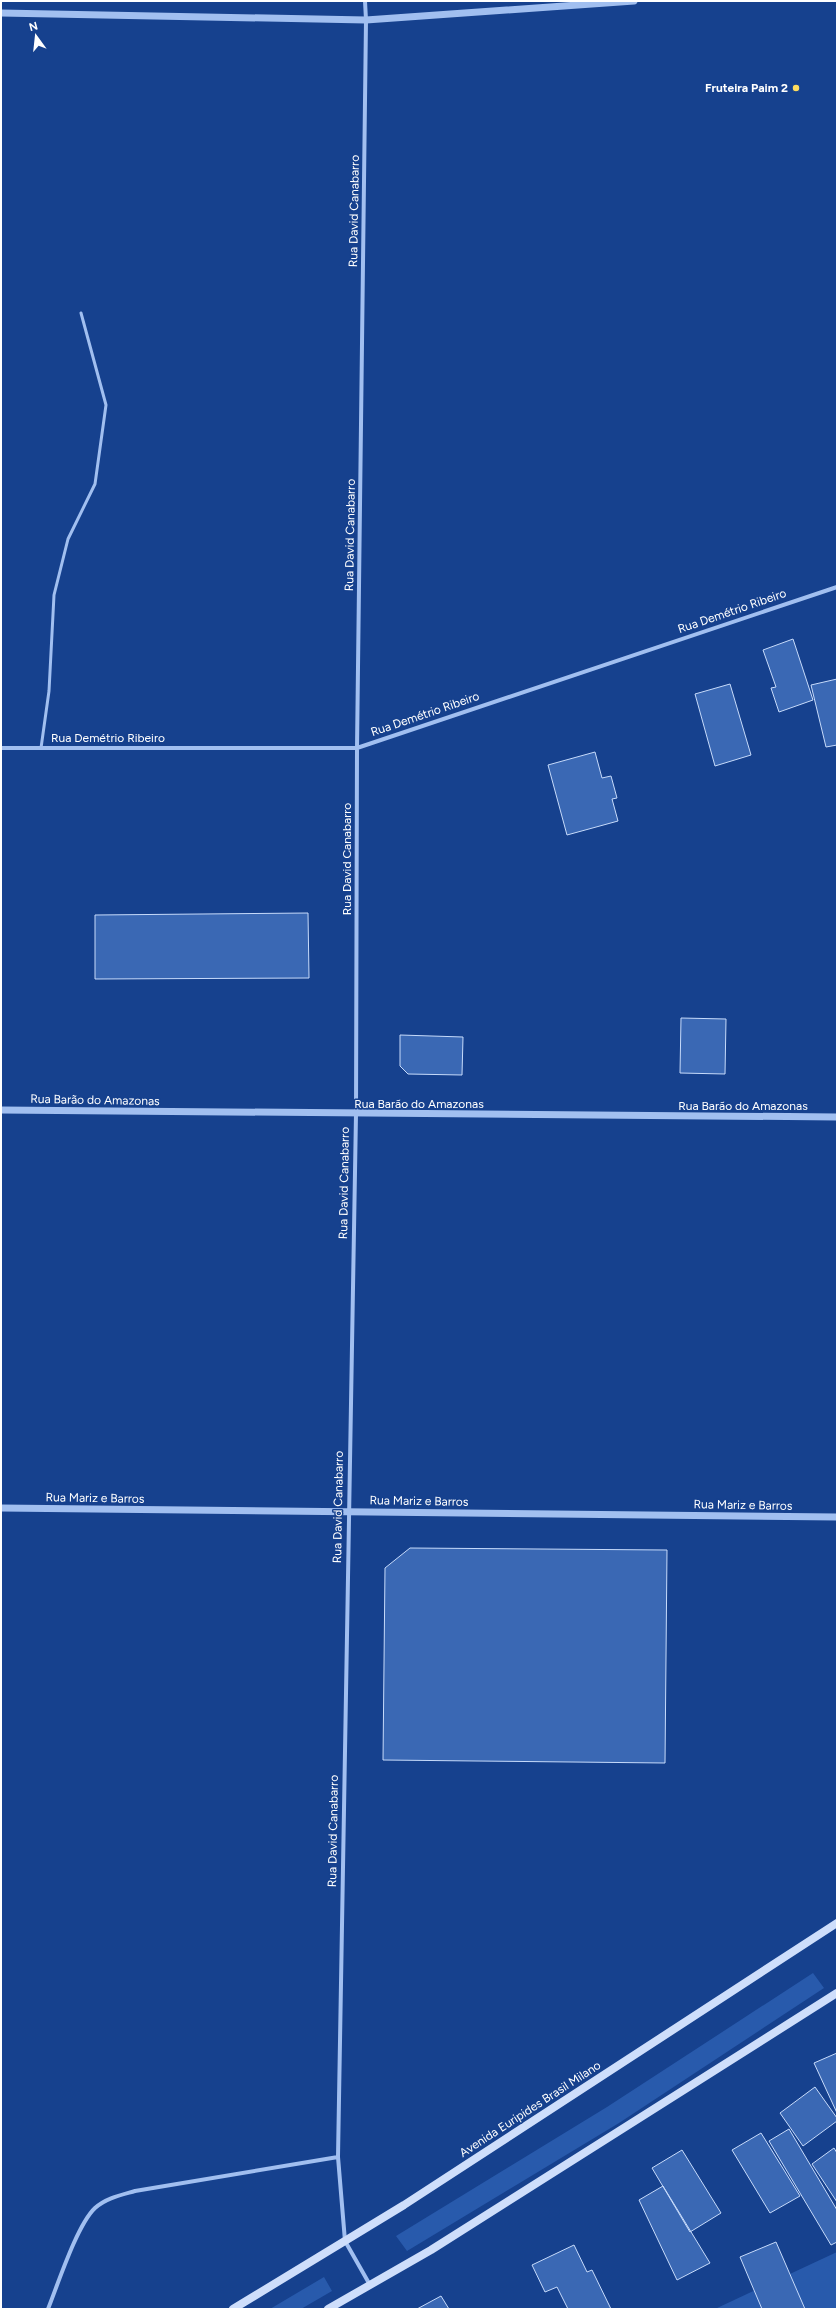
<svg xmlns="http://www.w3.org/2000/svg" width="838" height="2310" font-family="Figtree,sans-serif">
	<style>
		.green { fill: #285aac }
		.building { fill: #3a68b4; stroke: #c7dbfb }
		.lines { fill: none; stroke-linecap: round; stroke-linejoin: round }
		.service { stroke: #a1bff0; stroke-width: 3 }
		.minor { stroke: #a1bff0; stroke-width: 4 }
		.tertiary { stroke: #a1bff0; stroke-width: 7 }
		.secondary { stroke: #cedefb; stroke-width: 8 }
		.poi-dot { fill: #ffdd5f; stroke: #16418e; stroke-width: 1.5 }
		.labels { text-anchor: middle; stroke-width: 3; stroke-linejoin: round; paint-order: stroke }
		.poi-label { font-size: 12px; font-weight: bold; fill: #fff; stroke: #16418e; text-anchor: end }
		.street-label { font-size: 12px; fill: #fff; stroke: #16418e }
	</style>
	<rect width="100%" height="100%" fill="#16418e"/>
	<!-- green -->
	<path class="green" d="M813 1973 824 1988 619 2123 407 2251 396 2236 607 2107Z
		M837 2252V2309H715Z
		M324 2277 332 2291 301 2309H270Z"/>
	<!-- building -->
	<path class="building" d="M793 639 813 700 779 712 771 688 776 687 763 650Z
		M837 679V745L826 747 811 685Z
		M730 684 751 755 715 766 695 694Z
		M595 752 602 778 611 776 617 798 612 799 618 821 567 835 548 765Z
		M308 913 309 978 95 979V915Z
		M681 1018 726 1019 725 1074 680 1073Z
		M400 1035 463 1037 462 1075 408 1074 400 1066Z
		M410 1548 667 1550 665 1763 383 1760 385 1568Z
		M837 2053V2113L814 2063Z
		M815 2087 837 2118V2121L803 2146 780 2113Z
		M789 2129 837 2210V2242L831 2245 769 2141Z
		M761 2133 800 2196 770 2213 732 2150Z
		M834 2148 837 2153V2202L812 2164Z
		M682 2150 721 2213 690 2232 652 2168Z
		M663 2186 710 2263 677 2280 639 2200Z
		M776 2242 805 2309H762L740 2257Z
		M574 2245 587 2272 592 2270 611 2309H568L557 2287 545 2292 532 2265Z
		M441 2296 449 2309H417Z"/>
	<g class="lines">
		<!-- service -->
		<path class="service" d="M41 748 49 691 54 595 68 539 95 484 106 405 81 313"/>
		<!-- minor -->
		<path class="minor" d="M365 1 366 20 357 748 356 1114 338 2157 345 2241 370 2285
			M1 748H357L837 587
			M48 2309C58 2284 77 2225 95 2208 106 2198 121 2195 135 2191L338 2157"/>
		<!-- tertiary -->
		<path class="tertiary" d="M1 13 366 20 634 1
			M1 1110 837 1117
			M1 1508 837 1517"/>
		<!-- secondary -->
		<path class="secondary" d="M233 2309 404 2205 837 1923
			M328 2309 431 2250 837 1993"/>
	</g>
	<!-- markers -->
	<circle class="poi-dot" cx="796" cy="88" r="4"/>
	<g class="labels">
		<!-- poi labels -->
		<g class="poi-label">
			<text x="788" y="92">Fruteira Paim 2</text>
		</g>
		<!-- street labels -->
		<g class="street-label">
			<text transform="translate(354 211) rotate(-89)" y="4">Rua David Canabarro</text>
			<text transform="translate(350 535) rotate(-89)" y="4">Rua David Canabarro</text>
			<text transform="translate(732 611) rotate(-19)" y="4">Rua Demétrio Ribeiro</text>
			<text transform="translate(425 714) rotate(-19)" y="4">Rua Demétrio Ribeiro</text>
			<text x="108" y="742">Rua Demétrio Ribeiro</text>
			<text transform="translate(347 859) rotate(-90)" y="4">Rua David Canabarro</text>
			<text transform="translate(95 1100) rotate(1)" y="4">Rua Barão do Amazonas</text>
			<text x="419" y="1108">Rua Barão do Amazonas</text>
			<text x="743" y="1110">Rua Barão do Amazonas</text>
			<text transform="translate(344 1183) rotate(-89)" y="4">Rua David Canabarro</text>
			<text transform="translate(95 1498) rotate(1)" y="4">Rua Mariz e Barros</text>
			<text transform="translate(419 1501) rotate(1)" y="4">Rua Mariz e Barros</text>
			<text transform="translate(743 1505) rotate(1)" y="4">Rua Mariz e Barros</text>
			<text transform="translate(338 1507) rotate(-89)" y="4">Rua David Canabarro</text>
			<text transform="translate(333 1831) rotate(-89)" y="4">Rua David Canabarro</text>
			<text transform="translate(530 2109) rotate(-33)" y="4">Avenida Euripides Brasil Milano</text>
		</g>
	</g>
	<!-- border -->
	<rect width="838" height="2310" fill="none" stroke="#ffffff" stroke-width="4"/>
	<!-- north arrow -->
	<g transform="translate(36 36) rotate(345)" stroke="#16418e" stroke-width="3" paint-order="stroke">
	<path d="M0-3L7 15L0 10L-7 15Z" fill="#ffffff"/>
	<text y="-6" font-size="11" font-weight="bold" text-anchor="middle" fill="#ffffff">N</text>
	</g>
</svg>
